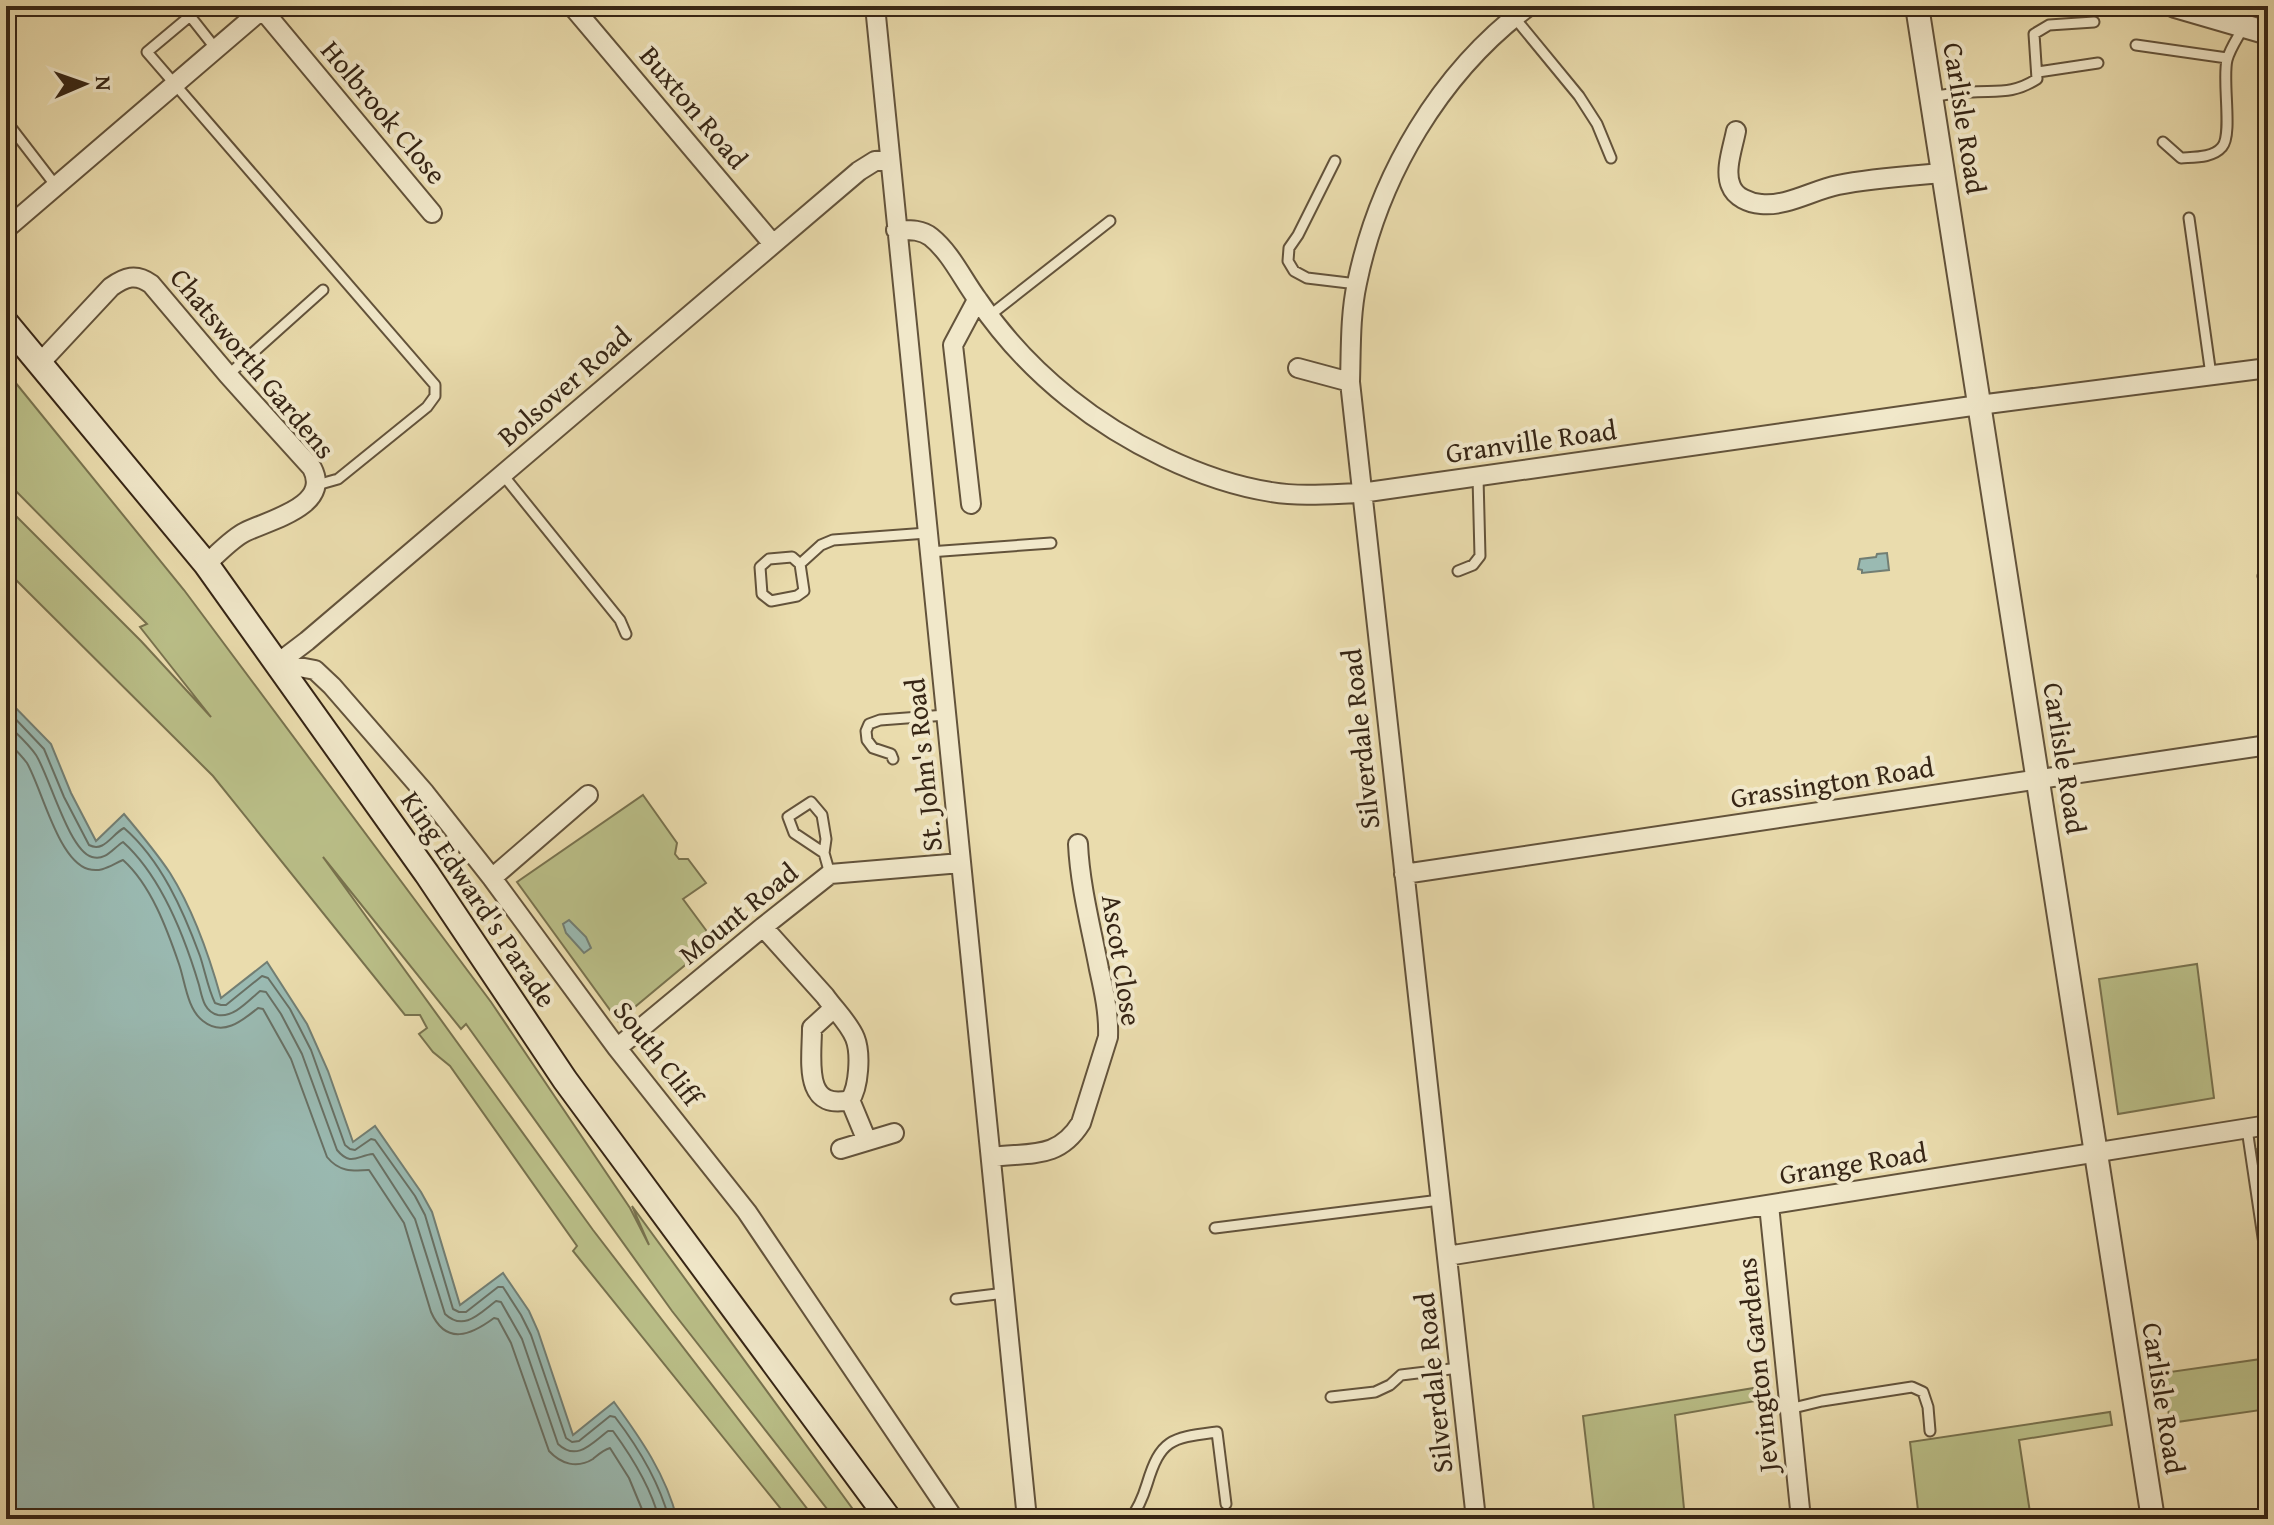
<svg xmlns="http://www.w3.org/2000/svg" width="2274" height="1525" font-family="'Gentium Book Plus',serif">
	<style>
		.green { fill: #babf88; stroke: #78724e; stroke-width: 2 }
		.water { fill: #9abab2; stroke: #727e73; stroke-width: 2 }
		.lines { fill: none; stroke-linecap: round; stroke-linejoin: round }
		.shore { stroke: #687064; stroke-width: 2 }
		.service-casing { stroke: #63533b; stroke-width: 13 }
		.minor-casing { stroke: #63533b; stroke-width: 22 }
		.tertiary-casing { stroke: #63533b; stroke-width: 26 }
		.secondary-casing { stroke: #362515; stroke-width: 28 }
		.service { stroke: #f1e8ca; stroke-width: 9 }
		.minor { stroke: #f1e8ca; stroke-width: 18 }
		.tertiary { stroke: #f1e8ca; stroke-width: 22 }
		.secondary { stroke: #f1e8ca; stroke-width: 24 }
		.labels { text-anchor: middle; stroke-width: 8; stroke-linejoin: round; paint-order: stroke }
		.street-label { font-size: 28px; fill: #362515; stroke: #f1e8ca }
	</style>
	<rect width="100%" height="100%" fill="#eadcad"/>
	<filter id="stains"><feTurbulence type="fractalNoise" baseFrequency=".0025" numOctaves="4"/><feColorMatrix values="0 0 0 0 .2 0 0 0 0 .09 0 0 0 0 .02 0 0 0 .5 -.17"/></filter>
	<radialGradient id="worn" r=".72"><stop offset=".6" stop-color="#630" stop-opacity="0"/><stop offset="1" stop-color="#630" stop-opacity=".3"/></radialGradient>
	<!-- green -->
	<path class="green" d="M6 371 184 590 491 1002 630 1208 649 1245 632 1206 860 1519H835L672 1311 466 1024 461 1029 323 857 593 1230 815 1519H789L573 1251 577 1246 450 1066 433 1052 419 1034 427 1028 420 1015H405L213 776 6 570V506L141 641 211 717 140 627 147 624 6 481Z
		M643 795 677 843 675 854 679 859H688L706 883 683 899 714 941 618 1021 517 882Z
		M2197 964 2214 1098 2118 1114 2099 979Z
		M2268 1147V1225L2257 1149Z
		M2268 1358V1409L2170 1423 2163 1373Z
		M1766 1386 1767 1399 1675 1415 1685 1519H1595L1583 1416Z
		M2110 1412 2112 1425 2019 1440 2031 1519H1919L1910 1442Z"/>
	<!-- water -->
	<path class="water" d="M1887 553 1889 570 1862 573V570L1858 569 1860 559 1876 557 1877 554Z
		M6 698 51 744 71 793 96 841 124 814C140 833 156 852 170 873 194 911 209 955 221 998L267 962 307 1024 328 1071 353 1142 375 1126 421 1192 432 1212 460 1305 503 1273 529 1311 538 1331 573 1435 614 1402C641 1439 666 1475 677 1519H6Z
		M569 920 586 937 591 948 584 953 566 933 563 924Z"/>
	<g class="lines">
		<!-- shore -->
		<path class="shore" d="M6 709 44 749 64 797 89 845C104 853 112 834 124 828 161 860 183 910 200 956 205 971 208 989 215 1003L221 1005H226L262 976 268 978 290 1009 311 1050 345 1145 350 1149 355 1150 371 1139 375 1140 415 1196 425 1215 453 1309 459 1312H466L498 1287H503L521 1315 531 1335 566 1438 572 1442 579 1441 610 1416 615 1417C638 1447 659 1481 669 1519
			M6 723C16 733 28 743 36 755 49 775 69 851 92 857 106 861 113 848 123 842 161 876 185 938 199 985 202 997 204 1012 218 1015 234 1018 249 1000 260 991L266 992 281 1014 302 1054 337 1150C351 1167 358 1155 373 1154L415 1219 445 1314C464 1332 480 1313 496 1301L501 1302 522 1339 558 1444C577 1462 592 1443 608 1431H613C632 1457 651 1487 659 1519
			M6 740C13 747 21 755 27 763 42 789 58 860 88 869 102 873 111 865 123 860 151 885 167 929 179 964 185 981 187 1009 203 1021 223 1037 242 1021 258 1008L263 1009 291 1059 327 1157C339 1172 352 1171 369 1170L404 1223 431 1312C446 1346 471 1335 494 1318L498 1319 511 1343 549 1451C561 1464 577 1469 593 1459 599 1454 603 1450 610 1448L629 1478 646 1519"/>
		<!-- service casing -->
		<g class="service-casing">
			<path id="service" d="M202 6 147 52 435 385V396L427 407 338 479 317 485
				M190 16 216 49
				M1514 17 1579 96 1597 124 1611 158
				M2136 45 2227 58
				M2038 72 2098 63
				M1931 97C1944 95 1957 92 1969 92 1997 90 2012 95 2037 79L2034 34 2049 25 2094 22
				M6 121 56 186
				M2163 142 2181 158C2194 157 2213 158 2222 147 2233 135 2222 80 2227 60 2230 48 2239 36 2244 26
				M1335 161 1298 235 1289 248 1288 261 1294 271 1307 278 1357 284
				M2189 218 2211 375
				M2267 245 2268 253
				M2268 286V290
				M989 316 1110 221
				M228 375 323 290
				M503 475 620 620 626 634
				M929 552 1051 543
				M800 564 792 557 769 559 760 567 762 594 771 601 797 596 804 591 800 564 821 545 833 540 927 533
				M1458 571 1473 565 1480 556 1478 477
				M2263 576 2268 596
				M893 759 891 754 873 748 867 740 866 731 869 724 880 720 946 715
				M824 853 794 833 788 817 811 802 822 815 826 839 824 853 830 874
				M2247 1129 2268 1271
				M1215 1228 1440 1200
				M956 1299 1005 1293
				M1331 1397 1375 1392 1390 1385 1401 1375 1459 1368
				M1789 1409 1822 1401 1912 1387 1923 1392 1928 1407 1930 1431
				M1130 1519C1139 1508 1143 1497 1147 1484 1161 1438 1172 1438 1217 1432L1226 1504"/>
		</g>
		<!-- minor casing -->
		<g class="minor-casing">
			<path id="minor" d="M572 6 773 244
				M875 6 1027 1519
				M262 9 432 213
				M1736 131C1733 147 1724 171 1731 186 1735 197 1749 203 1761 204 1786 207 1813 190 1838 185 1872 178 1908 176 1943 173
				M6 229 266 6
				M896 230C908 230 921 229 931 237 951 253 963 280 978 300 1003 337 1034 370 1069 398 1124 442 1201 481 1271 492 1301 497 1331 494 1361 493L1979 405 2268 368
				M40 363 111 287C125 277 136 273 151 284L228 375 312 468C332 506 269 520 245 532 231 539 218 554 206 564
				M1298 368 1350 382
				M971 504 953 345 977 300
				M278 663 315 670 332 686 425 793 492 878 617 1048 747 1212 954 1519
				M278 663 307 641 859 171 875 161 890 160
				M1404 874 2268 745
				M492 878 588 795
				M763 927 825 996C834 1009 849 1023 855 1038 861 1053 859 1087 850 1100 802 1111 812 1059 812 1028L834 1008
				M617 1048 763 927 830 874 961 863
				M850 1100 867 1141
				M841 1149 894 1133
				M991 1157C1030 1152 1058 1160 1081 1123L1108 1037C1109 1014 1104 991 1099 969 1091 927 1080 886 1078 844
				M1769 1205 1801 1519
				M1447 1256 2268 1125
				M1476 1519 1350 382C1351 349 1350 315 1357 283 1379 176 1440 72 1529 6"/>
		</g>
		<!-- tertiary casing -->
		<g class="tertiary-casing">
			<path id="tertiary" d="M1917 6 2153 1519
				M2175 6 2268 33"/>
		</g>
		<!-- secondary casing -->
		<g class="secondary-casing">
			<path id="secondary" d="M6 323 206 564 427 874 565 1080 889 1519"/>
		</g>
		<!-- service -->
		<use href="#service" class="service"/>
		<!-- minor -->
		<use href="#minor" class="minor"/>
		<!-- tertiary -->
		<use href="#tertiary" class="tertiary"/>
		<!-- secondary -->
		<use href="#secondary" class="secondary"/>
	</g>
	<g class="labels">
		<!-- street labels -->
		<g class="street-label">
			<text transform="translate(694 107) rotate(50)" y="10">Buxton Road</text>
			<text transform="translate(384 112) rotate(50)" y="10">Holbrook Close</text>
			<text transform="translate(1965 118) rotate(81)" y="10">Carlisle Road</text>
			<text transform="translate(253 363) rotate(50)" y="10">Chatsworth Gardens</text>
			<text transform="translate(564 386) rotate(-41)" y="10">Bolsover Road</text>
			<text transform="translate(1531 441) rotate(-8)" y="10">Granville Road</text>
			<text transform="translate(1360 739) rotate(-96)" y="10">Silverdale Road</text>
			<text transform="translate(2065 758) rotate(81)" y="10">Carlisle Road</text>
			<text transform="translate(923 765) rotate(-96)" y="10">St. John's Road</text>
			<text transform="translate(1832 782) rotate(-9)" y="10">Grassington Road</text>
			<text transform="translate(479 899) rotate(56)" y="10">King Edward's Parade</text>
			<text transform="translate(738 913) rotate(-39)" y="10">Mount Road</text>
			<text transform="translate(1122 960) rotate(81)" y="10">Ascot Close</text>
			<text transform="translate(658 1053) rotate(52)" y="10">South Cliff</text>
			<text transform="translate(1853 1163) rotate(-9)" y="10">Grange Road</text>
			<text transform="translate(1757 1365) rotate(-96)" y="10">Jevington Gardens</text>
			<text transform="translate(1433 1383) rotate(-96)" y="10">Silverdale Road</text>
			<text transform="translate(2164 1398) rotate(81)" y="10">Carlisle Road</text>
		</g>
	</g>
	<!-- margin -->
	<rect width="2274" height="1525" fill="none" stroke="#eadcad" stroke-width="32"/>
	<rect x="8" y="8" width="2258" height="1509" fill="none" stroke="#362515" stroke-width="4"/>
	<rect x="16" y="16" width="2242" height="1493" fill="none" stroke="#362515" stroke-width="2"/>
	<!-- north arrow -->
	<g transform="translate(84 84) rotate(88)" stroke="#f1e8ca" stroke-width="6" paint-order="stroke">
	<path d="M0-6L14 30L0 20L-14 30Z" fill="#362515"/>
	<text y="-12" font-size="22" font-weight="bold" text-anchor="middle" fill="#362515">N</text>
	</g>
	<rect width="100%" height="100%" filter="url(#stains)"/>
	<rect width="100%" height="100%" fill="url(#worn)"/>
</svg>
